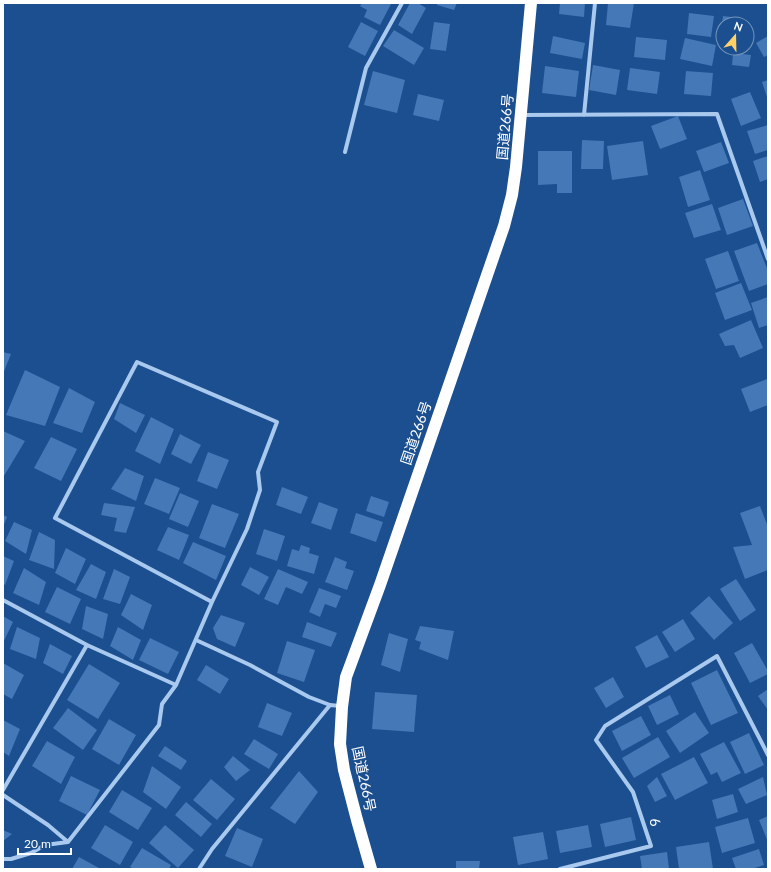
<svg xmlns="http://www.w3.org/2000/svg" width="771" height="872" font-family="Lato,'Noto Sans JP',sans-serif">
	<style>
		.building { fill: #4478b7 }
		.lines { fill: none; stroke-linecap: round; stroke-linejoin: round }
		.street { stroke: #a9c9ee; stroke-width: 4 }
		.highway { stroke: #fff; stroke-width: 12 }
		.labels { text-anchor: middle; stroke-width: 3.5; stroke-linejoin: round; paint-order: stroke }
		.street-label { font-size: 14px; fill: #fff; stroke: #1b4f8f }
	</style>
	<rect width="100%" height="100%" fill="#1b4f8f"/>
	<!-- building -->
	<path class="building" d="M362 3H388L391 4 380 25 364 17 367 10 360 6Z
		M410 3H418L426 8 412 34 398 25Z
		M437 3H457L454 10 437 5Z
		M560 3H585L584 17 559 14Z
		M608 3H634L630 28 606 25Z
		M689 13 714 16 711 37 687 34Z
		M723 16 739 18 738 24H722Z
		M361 22 378 31 365 56 348 47Z
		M434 22 450 24 446 51 430 49Z
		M722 29H723V48H720Z
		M394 30 424 48 414 65 383 46Z
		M553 36 585 43 582 59 550 53Z
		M768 36V55L764 57 756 43Z
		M636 37 667 40 665 60 634 57Z
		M685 38 716 45 712 66 680 59Z
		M733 53 751 55 749 67 732 65Z
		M593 65 620 70 616 95 589 90Z
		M545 66 579 71 576 97 542 93Z
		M630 68 660 72 657 94 627 90Z
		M373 71 405 80 397 113 364 105Z
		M686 71 713 73 711 96 684 94Z
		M768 80V100L762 82Z
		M750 92 761 118 741 126 731 99Z
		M418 94 444 100 439 121 413 115Z
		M678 116 687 139 660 149 651 126Z
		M768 125V150L755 154 747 131Z
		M582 140 604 141 603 169H581Z
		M643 141 648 175 612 180 607 146Z
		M721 142 729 163 704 172 696 151Z
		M538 151H572V193H557V184L538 185Z
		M768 156V179L760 182 753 161Z
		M700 170 710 200 688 207 679 177Z
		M743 199 753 226 727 235 718 208Z
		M712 204 721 230 694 238 685 213Z
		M757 243 768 271V284L749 291 734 251Z
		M728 251 739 281 716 289 705 259Z
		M741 283 752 310 725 320 715 293Z
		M768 297V325L759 328 751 303Z
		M751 320 763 348 740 358 734 345 725 346 719 334Z
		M3 352 11 354 3 374Z
		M25 370 60 387 45 426 6 415Z
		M767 379 768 405 750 412 741 389Z
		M69 388 95 402 82 433 53 423Z
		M120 403 145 415 136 433 114 419Z
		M151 417 174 429 160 464 135 451Z
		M3 431 25 441 4 476 3 475Z
		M180 434 201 445 191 464 171 454Z
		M51 437 77 449 61 481 34 468Z
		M208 452 229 460 217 489 197 481Z
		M125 468 144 476 136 501 111 489Z
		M155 478 180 488 169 514 144 504Z
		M282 487 308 497 301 514 276 505Z
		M180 493 199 501 188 527 169 519Z
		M371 496 389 502 384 517 366 511Z
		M319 502 338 509 331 530 311 523Z
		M104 503 135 507 126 533 114 531 117 518 101 515Z
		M212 504 239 514 225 548 199 538Z
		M760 506 768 527V570L745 579 733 547 752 545 740 513Z
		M356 513 383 522 376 542 350 533Z
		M3 515 7 517 3 527Z
		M14 522 32 530 26 554 5 541Z
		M168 527 189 535 179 560 157 550Z
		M264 529 285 536 277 561 256 554Z
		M39 532 55 540 54 569 29 560Z
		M193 542 226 556 216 580 183 563Z
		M301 545 310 548 309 553 319 556 314 574 287 566 292 549 299 551Z
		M66 548 86 559 75 584 55 573Z
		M3 556 14 561 5 585 3 584Z
		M335 557 347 562 345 568 354 571 347 590 325 582Z
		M91 564 106 572 96 599 76 590Z
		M250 567 269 577 259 595 241 585Z
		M24 568 46 582 39 605 13 593Z
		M114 569 130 577 120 604 103 599Z
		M278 569 308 582 302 594 286 587 278 605 264 599Z
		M736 579 756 610 740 621 720 589Z
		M57 587 81 599 70 624 45 612Z
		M319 588 341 596 336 608 325 604 320 617 309 612Z
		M131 594 152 605 143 630 121 615Z
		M709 596 733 623 714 640 690 613Z
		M86 606 108 614 103 639 82 629Z
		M221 615 245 623 235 647 217 639 213 628Z
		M3 616 13 622 3 643Z
		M683 619 695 639 675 652 662 632Z
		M307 622 337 633 331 647 302 637Z
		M420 626 454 631 448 660 419 649 421 642 415 640Z
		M17 627 40 638 36 659 10 649Z
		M118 627 141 640 133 660 110 646Z
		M389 633 408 639 400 672 381 665Z
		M657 635 669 657 646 668 635 647Z
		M150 638 179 652 168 674 139 660Z
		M287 641 315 650 304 682 277 673Z
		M752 643 768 671V674L750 683 734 653Z
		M50 644 72 656 63 674 43 663Z
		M3 663 24 675 12 699 3 694Z
		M89 664 120 683 98 719 67 700Z
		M206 665 229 679 220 694 197 680Z
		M717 670 738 713 711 725 691 683Z
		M613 677 624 697 606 708 594 688Z
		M768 689V710L758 696Z
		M375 692 417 695 414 732 372 729Z
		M670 695 679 714 657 725 648 706Z
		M267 703 292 713 282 736 258 727Z
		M68 708 97 730 83 750 53 728Z
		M695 712 709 733 680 753 666 731Z
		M641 716 651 735 622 751 612 731Z
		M109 719 136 735 119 765 92 749Z
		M3 720 20 729 9 756 3 752Z
		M749 733 764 765 745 774 730 742Z
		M658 737 670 757 634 778 622 758Z
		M254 739 278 754 269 769 244 754Z
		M47 741 75 757 61 784 32 766Z
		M724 742 741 773 722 782 717 772 711 775 700 754Z
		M165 746 187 761 181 770 158 756Z
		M233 756 250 770 236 781 224 767Z
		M694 757 708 783 675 800 661 774Z
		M152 766 181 787 166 809 143 792Z
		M299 771 318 792 295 824 270 808Z
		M71 776 100 790 87 815 59 801Z
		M657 777 667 796 655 802 647 786Z
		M763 777 767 795 746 804 738 789Z
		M211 779 235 799 217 820 193 800Z
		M122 790 152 808 138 830 109 812Z
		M733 794 738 812 717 819 712 800Z
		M186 802 212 824 201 837 175 815Z
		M768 816V842L759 820Z
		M631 817 636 840 605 847 600 824Z
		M748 818 755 843 722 853 715 827Z
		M105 825 133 842 120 865 91 848Z
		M165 825 194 850 178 868 149 843Z
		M588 825 592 847 560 853 556 831Z
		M237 828 263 839 252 867 225 856Z
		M3 830 12 834 3 841Z
		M543 832 548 859 518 865 513 837Z
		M709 842 713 869H679L676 847Z
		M142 848 171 865 169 869H134L130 867Z
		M759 849 764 865 752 869H736L732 858Z
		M667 852 669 869H642L640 856Z
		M79 857 99 868 98 869H72Z
		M456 861H480L479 869H456Z"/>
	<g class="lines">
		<!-- street -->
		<path class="street" d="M523 115 717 114 768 259
			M584 115 595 3
			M345 152 366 68 402 3
			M3 600 87 645 176 685 212 602 247 529 260 490 258 472 277 422 137 362 55 518 212 602
			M196 640 250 665 309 697 330 705 340 706
			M3 790 87 645
			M3 795 48 825 68 842
			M3 859H11L31 853 45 845 68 842 159 725 162 704 176 685
			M199 869 212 849 330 705
			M560 869 651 846 633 792 596 740 605 726 717 656 768 755"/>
		<!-- highway -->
		<path class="highway" d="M371 869 357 820 344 770 340 744 342 707 346 677 380 585 504 226 512 195 516 167 531 3"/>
	</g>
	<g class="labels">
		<!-- street labels -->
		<g class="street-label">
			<text transform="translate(505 127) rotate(-85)" y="5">国道266号</text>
			<text transform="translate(416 433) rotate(-71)" y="5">国道266号</text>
			<text transform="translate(364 779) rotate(78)" y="5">国道266号</text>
			<text transform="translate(655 822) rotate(71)" y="5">6</text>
		</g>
	</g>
	<!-- border -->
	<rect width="771" height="872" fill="none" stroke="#ffffff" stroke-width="8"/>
	<!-- north arrow -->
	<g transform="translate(735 36) rotate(20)"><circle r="19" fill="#1b4f8f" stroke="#7695bc"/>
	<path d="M0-3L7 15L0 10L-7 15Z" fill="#ffd166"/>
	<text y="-6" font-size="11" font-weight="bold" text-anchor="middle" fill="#ffffff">N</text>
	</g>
	<!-- scale -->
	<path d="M18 848v6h53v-6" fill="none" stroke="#ffffff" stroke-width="2"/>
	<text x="24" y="848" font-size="12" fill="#ffffff" stroke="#1b4f8f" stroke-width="3" paint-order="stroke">20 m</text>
</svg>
